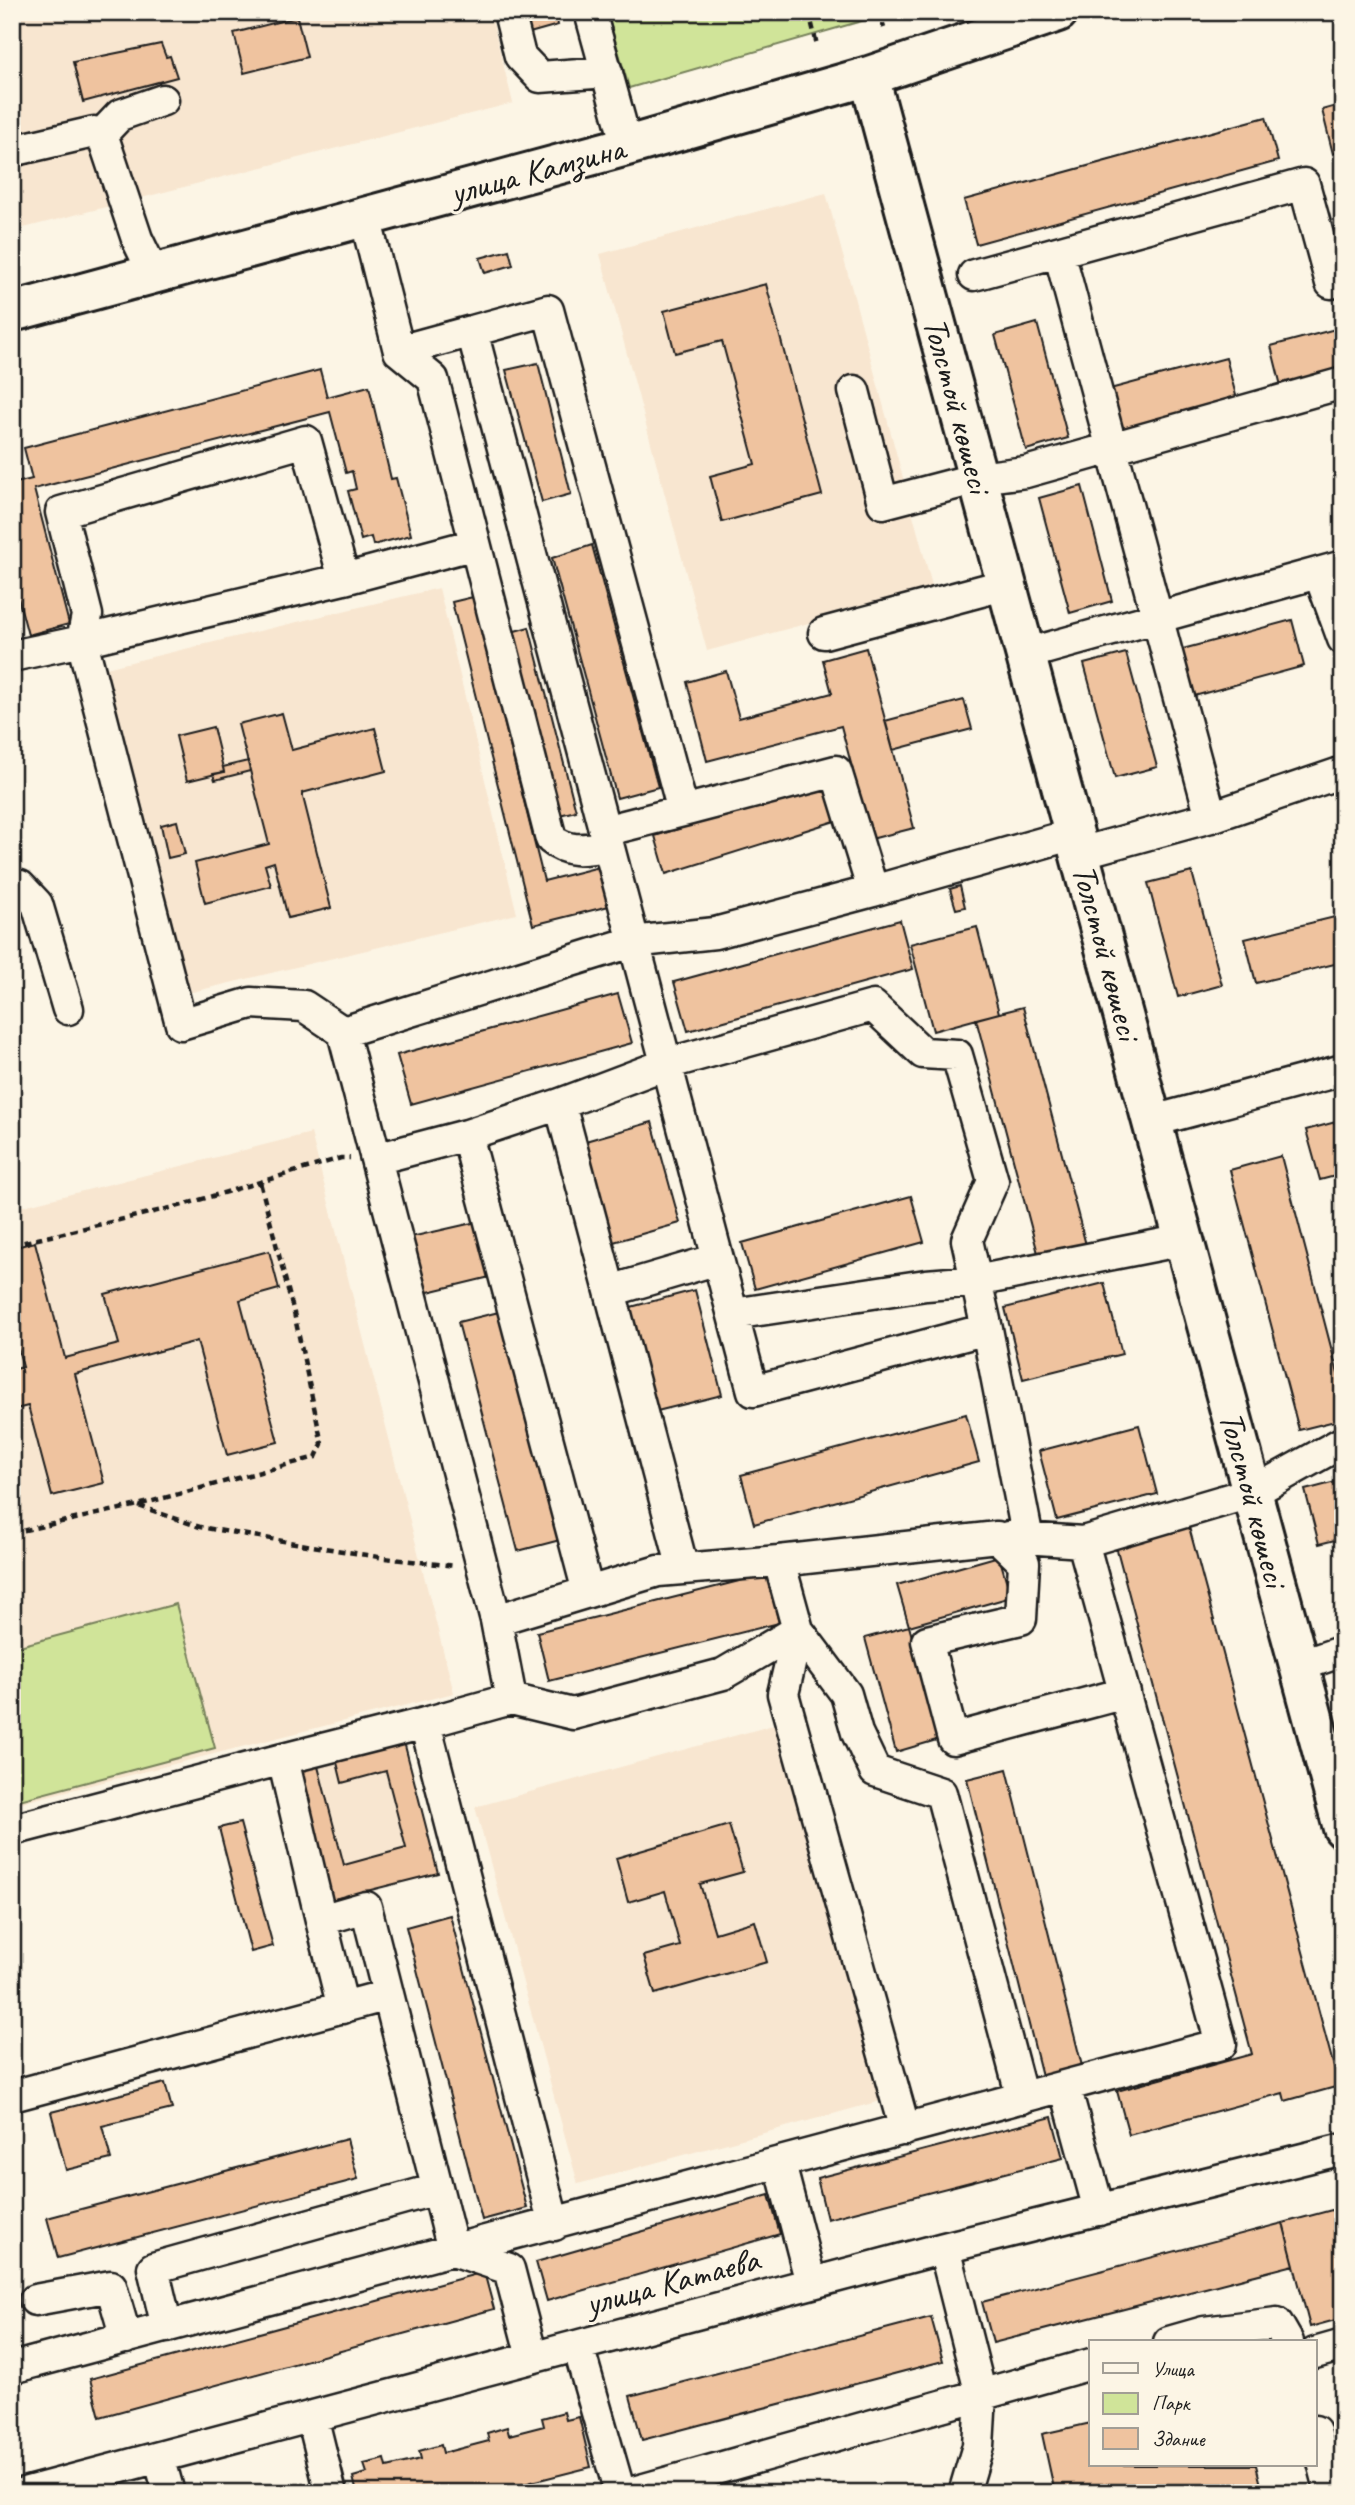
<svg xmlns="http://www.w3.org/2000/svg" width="1355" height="2505" font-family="Caveat,sans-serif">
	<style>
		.built { fill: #f8e6d0 }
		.green { fill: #d0e499; stroke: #76805a; stroke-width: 2 }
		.building { fill: #efc39f; stroke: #1c1c1c; stroke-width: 2 }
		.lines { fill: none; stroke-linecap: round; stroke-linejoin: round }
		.minor-casing { stroke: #1c1c1c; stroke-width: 35 }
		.major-casing { stroke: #1c1c1c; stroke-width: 44 }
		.path { stroke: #1c1c1c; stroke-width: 4.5; stroke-dasharray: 7 5; stroke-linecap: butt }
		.minor { stroke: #fcf5e5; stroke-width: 30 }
		.major { stroke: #fcf5e5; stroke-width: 38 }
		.labels { text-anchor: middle; stroke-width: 6; stroke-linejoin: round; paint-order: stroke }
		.street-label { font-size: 35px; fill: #1c1c1c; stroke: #fcf5e5 }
	</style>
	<rect width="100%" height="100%" fill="#fcf5e5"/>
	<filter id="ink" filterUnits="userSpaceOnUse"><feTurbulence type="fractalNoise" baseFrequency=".0143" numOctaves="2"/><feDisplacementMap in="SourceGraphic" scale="14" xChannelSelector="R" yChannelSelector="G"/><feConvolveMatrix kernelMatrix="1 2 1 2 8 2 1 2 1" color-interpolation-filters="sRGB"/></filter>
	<g filter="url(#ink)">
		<!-- built -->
		<path class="built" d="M12 12H490L513 103 12 231Z
			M826 193 933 589 707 651 600 254Z
			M439 588 517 914 184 994 106 668Z
			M311 1133 454 1693 12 1805V1209Z
			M788 1721 891 2098 578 2184 475 1807Z
			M394 1731 430 1871 319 1899 283 1759Z"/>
		<!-- green -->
		<path class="green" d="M607 12H893L629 88Z
			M176 1604 215 1748 12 1802V1648Z"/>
		<!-- building -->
		<path class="building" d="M520 12H555L558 25 526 34Z
			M297 17 307 57 244 73 234 33Z
			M161 44 166 57 170 56 177 77 83 102 73 62Z
			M1343 104V151L1333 154 1322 110Z
			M1266 117 1278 161 976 244 964 200Z
			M509 250 513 265 485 273 480 258Z
			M766 284 822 495 722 522 710 476 755 464 722 341 675 353 664 311Z
			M1037 323 1068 438 1026 450 995 335Z
			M1343 327V379L1283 394 1271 346Z
			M1226 358 1238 403 1122 434 1110 389Z
			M538 363 571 494 542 502 506 370Z
			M320 370 327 397 369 386 391 479 396 478 411 535 373 545 371 537 361 540 348 491 356 489 352 471 346 473 330 412 34 489 69 624 28 635 12 575V484L32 479 24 448Z
			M1082 486 1112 601 1070 613 1039 498Z
			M592 545 658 787 617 798 552 558Z
			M473 597 544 881 607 865 617 904 533 925 452 602Z
			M1292 620 1304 666 1187 698 1175 651Z
			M529 627 576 811 551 817 504 634Z
			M866 648 914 828 871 839 841 726 707 761 687 682 726 671 739 718 832 693 823 660Z
			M1126 653 1157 767 1115 778 1084 664Z
			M964 700 972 729 893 750 885 721Z
			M282 713 292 750 375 728 386 771 302 793 331 908 288 918 274 862 265 865 271 886 205 903 195 863 269 844 238 724Z
			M213 727 224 772 187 781 176 736Z
			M248 761 250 771 215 780 213 774 224 772 223 767Z
			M824 784 835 821 666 874 655 836Z
			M177 821 185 854 168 858 161 825Z
			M1192 872 1222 985 1178 997 1148 883Z
			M960 886 965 907 956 909 950 889Z
			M1343 915V962L1256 983 1245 939Z
			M900 920 913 969 688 1031 674 982Z
			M977 927 999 1013 933 1031 910 944Z
			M618 994 632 1043 411 1104 397 1055Z
			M1023 1007 1086 1245 1039 1257 976 1019Z
			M1343 1120V1174L1320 1180 1306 1130Z
			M652 1122 680 1223 610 1243 582 1142Z
			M1281 1156 1343 1393V1419L1299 1430 1230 1170Z
			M911 1196 924 1242 755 1289 742 1243Z
			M477 1222 490 1277 424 1293 411 1237Z
			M35 1242 65 1358 119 1344 105 1294 269 1251 279 1289 240 1300 278 1442 227 1455 197 1341 75 1374 104 1483 52 1496 28 1406 12 1410V1370L23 1367 12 1327V1248Z
			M1104 1283 1122 1354 1023 1379 1005 1308Z
			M695 1290 722 1395 653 1412 627 1308Z
			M503 1311 560 1540 518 1551 458 1322Z
			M966 1414 979 1462 754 1524 741 1475Z
			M1139 1425 1157 1494 1057 1520 1039 1451Z
			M1343 1480V1538L1319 1544 1305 1490Z
			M1189 1527 1339 2086 1285 2101 1283 2093 1129 2135 1117 2091 1252 2054 1116 1546Z
			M999 1556 1011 1597 909 1626 897 1585Z
			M767 1574 779 1623 549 1681 537 1632Z
			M909 1626 940 1739 896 1752 865 1638Z
			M402 1734 438 1873 327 1901 291 1761 315 1755 344 1865 406 1848 386 1771 342 1783 334 1750Z
			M1007 1769 1082 2066 1042 2076 967 1779Z
			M240 1823 273 1946 251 1952 219 1828Z
			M729 1825 743 1872 700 1884 715 1933 755 1921 767 1962 655 1994 644 1956 680 1946 665 1891 628 1902 616 1858Z
			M450 1915 527 2208 482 2220 406 1927Z
			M165 2083 172 2109 102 2126 111 2159 66 2170 51 2112Z
			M1052 2117 1063 2158 827 2219 817 2178Z
			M347 2139 358 2179 58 2258 47 2218Z
			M769 2195 780 2234 547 2301 536 2262Z
			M1343 2207V2318L1310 2327 1283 2223Z
			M1283 2223 1294 2265 993 2343 982 2302Z
			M484 2272 494 2309 100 2417 90 2379Z
			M931 2317 943 2361 642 2440 630 2396Z
			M564 2412 566 2420 579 2417 591 2467 488 2493H357L353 2477 367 2473 364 2464 385 2459 387 2467 421 2459 419 2451 441 2445 443 2453 489 2441 487 2433 507 2427 509 2435 544 2426 542 2418Z
			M1091 2423V2465H1256L1263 2493H1055L1042 2434Z"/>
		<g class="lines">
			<!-- minor casing -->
			<g class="minor-casing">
				<path id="minor" d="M509 12 520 56 540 77 607 72
					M590 12 627 146
					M102 134 120 115 163 100
					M12 151 94 132 102 134 137 239 154 274
					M365 217 399 351 472 331 753 1391 987 1329 1028 1539
					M1059 252 1211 817
					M974 275 1304 184 1331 283 1343 280
					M472 331 548 310 683 811 604 831
					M399 351 433 379 551 839C569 854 587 849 608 846
					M854 391 883 503 978 478 1026 472 1343 383
					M1319 573 1343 639
					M344 579 82 641 87 615 61 512 306 441 344 579 475 544
					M824 633 1007 584
					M1026 654 1343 566
					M12 656 82 641 181 1024 251 1003 304 1006 343 1032 496 1620 658 1571 779 1561 798 1630 723 1674 573 1714 511 1699 425 1723
					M683 811 836 771 873 891 1074 834
					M1080 853 1211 817 1343 772
					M12 887 20 886 37 904 68 1009
					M343 1032 632 942 715 933 873 891
					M1153 1121 1343 1070
					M467 1135 560 1104
					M376 1159 467 1135 588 1592
					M718 1259 610 1291 560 1104 666 1064 873 1006 923 1053 957 1055 993 1181 967 1240 987 1329
					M610 1291 683 1569
					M733 1314 926 1285 976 1281 1184 1240
					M1008 1537 1083 1542
					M779 1561 997 1537 1024 1563 1021 1619 927 1641 953 1739 1125 1693
					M496 1620 511 1699
					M798 1630 846 1694 857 1733 875 1771 941 1793 1022 2098
					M798 1630 783 1694 905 2130
					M1299 1666 1343 1651
					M283 1759 425 1723 554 2225
					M12 1830 283 1759 321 1920 366 1907 453 2250 509 2269 532 2357
					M321 1920 343 2008
					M1065 2086 1099 2210
					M12 2096 388 1995
					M780 2164 811 2283
					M944 2248 981 2395 978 2446 964 2493
					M35 2300 111 2286 126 2338
					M167 2327 153 2268 437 2189
					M1169 2342 1204 2332 1277 2323 1288 2342
					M578 2346 620 2493
					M1315 2353 1343 2345
					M12 2368 1221 2044 1083 1542 1253 1492 1343 1442
					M312 2416 331 2493
					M1315 2431 1331 2493
					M159 2457 169 2493
					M24 2493 944 2248 1343 2149
					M630 2493 1091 2364"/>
			</g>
			<!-- major casing -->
			<g class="major-casing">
				<path id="major" d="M869 76 1343 1828
					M12 312 627 146 869 76 1058 12"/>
			</g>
			<!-- path -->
			<path class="path" d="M809 12 817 45
				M879 12 884 28
				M12 1245 179 1206 341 1158H350
				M139 1506 200 1527 384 1558 456 1566
				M12 1533 138 1505 316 1457 322 1444 294 1313 260 1182"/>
			<!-- minor -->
			<use href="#minor" class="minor"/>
			<!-- major -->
			<use href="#major" class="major"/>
		</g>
	</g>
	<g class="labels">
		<!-- street labels -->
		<g class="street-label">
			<text transform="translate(537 170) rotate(-15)" y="12">улица Камзина</text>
			<text transform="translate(958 405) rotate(75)" y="12">Толстой көшесі</text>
			<text transform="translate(1107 952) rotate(75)" y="12">Толстой көшесі</text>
			<text transform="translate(1254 1499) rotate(75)" y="12">Толстой көшесі</text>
			<text transform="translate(672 2281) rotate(-15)" y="12">улица Катаева</text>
		</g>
	</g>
	<!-- margin -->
	<rect width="1355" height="2505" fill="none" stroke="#fcf5e5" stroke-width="42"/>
	<rect x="21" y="21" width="1313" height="2463" fill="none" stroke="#1c1c1c" stroke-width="2.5" filter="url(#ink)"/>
	<!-- legend -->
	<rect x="1089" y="2340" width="228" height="126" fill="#fcf5e5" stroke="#a29e95" stroke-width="2"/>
	<rect x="1103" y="2363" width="35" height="10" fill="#fcf5e5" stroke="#a29e95" stroke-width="2"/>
	<text x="1152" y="2376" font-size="21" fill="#1c1c1c">Улица</text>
	<rect x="1103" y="2393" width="35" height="21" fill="#d0e499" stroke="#a29e95" stroke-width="2"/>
	<text x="1152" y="2410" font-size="21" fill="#1c1c1c">Парк</text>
	<rect x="1103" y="2428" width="35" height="21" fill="#efc39f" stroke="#a29e95" stroke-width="2"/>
	<text x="1152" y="2446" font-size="21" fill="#1c1c1c">Здание</text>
</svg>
